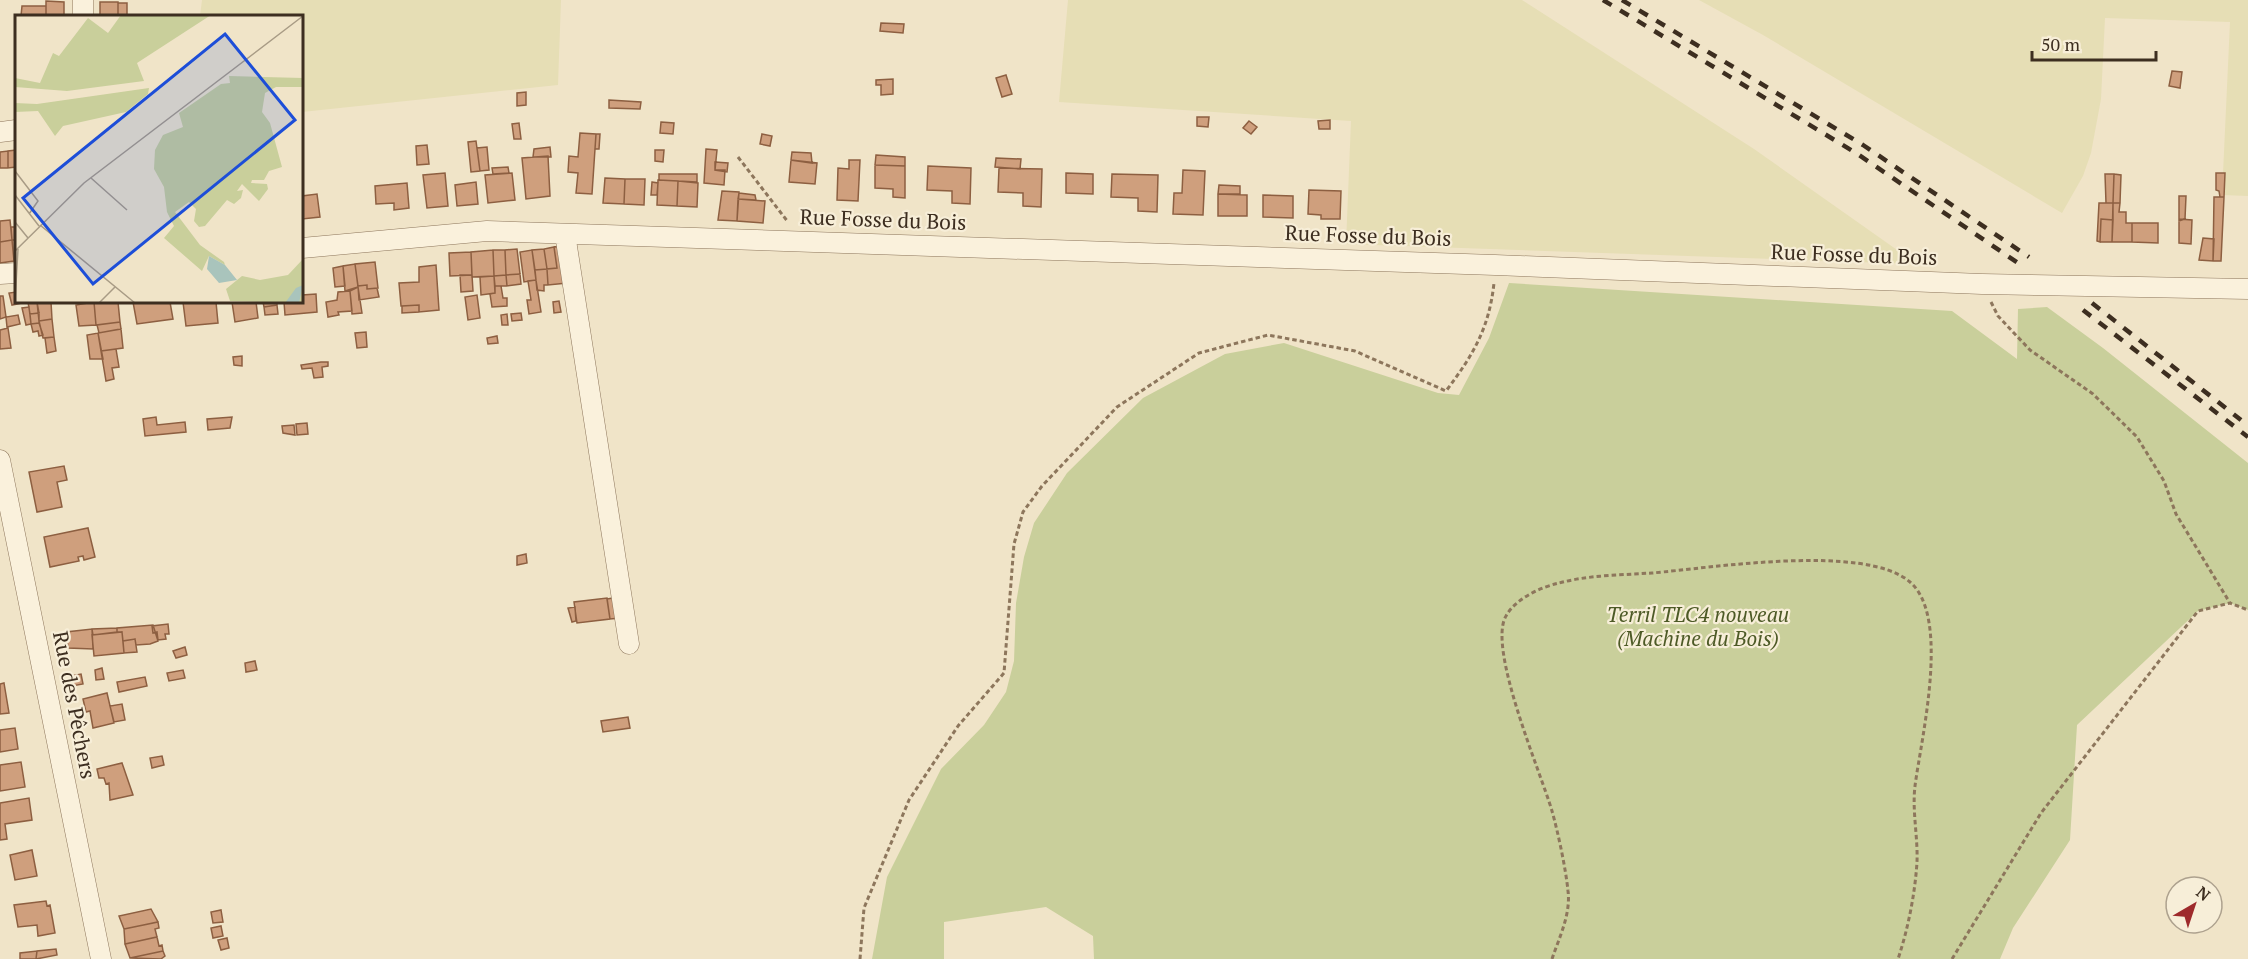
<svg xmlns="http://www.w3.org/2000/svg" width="2248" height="959" font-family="'PT Serif',serif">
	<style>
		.farmland { fill: #e6deb5 }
		.green { fill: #c9cf9b }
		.building { fill: #cf9f7d; stroke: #8d5f41; stroke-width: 1.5 }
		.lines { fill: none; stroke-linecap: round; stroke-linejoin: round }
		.minor-casing { stroke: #8d765c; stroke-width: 21 }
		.path { stroke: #8d765c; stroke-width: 3; stroke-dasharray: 4.5 3; stroke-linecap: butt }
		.minor { stroke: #faf1dc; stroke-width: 20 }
		.rail { stroke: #3d2e20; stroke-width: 4.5; stroke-dasharray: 10 10; stroke-linecap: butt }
		.labels { text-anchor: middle; stroke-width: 4.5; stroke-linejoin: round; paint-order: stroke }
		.street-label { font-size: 21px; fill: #3d2e20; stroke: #f7eed8 }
		.park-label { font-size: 21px; font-style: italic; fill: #4d5a26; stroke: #f7eed8 }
		.inset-road { fill: none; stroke: #a89b85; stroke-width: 1.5 }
		.view { fill: #1d4ed8; fill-opacity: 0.15; stroke: #1d4ed8; stroke-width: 3 }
		.inset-edge { fill: none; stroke: #3d2e20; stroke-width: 3 }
	</style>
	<rect width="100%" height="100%" fill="#f0e4c8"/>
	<!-- farmland -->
	<path class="farmland" d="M202 0H561L558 85 302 112V16H200Z
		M1068 0H1522L1754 149 1917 264 1346 244 1351 121 1059 102Z
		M1699 0H2248V196L2222 195 2230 22 2105 18 2101 99 2091 153 2083 176 2062 213 1763 35Z"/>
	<!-- green -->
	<path class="green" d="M1509 283 1952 311 2017 359 2018 309 2047 307 2103 348 2248 463V610L2230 603 2198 611 2077 725 2070 840 2013 928 2000 959H1094L1093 936 1046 907 944 922V959H872L887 877 941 769 984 725 1006 692 1014 661 1016 603 1024 557 1034 523 1067 473 1143 398 1225 354 1284 343 1438 393 1459 395 1489 338Z"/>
	<!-- building -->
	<path class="building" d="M46 1 64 2V16H46Z
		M100 2H118V16H100Z
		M118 3H127V16H118Z
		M22 6H46V16H21Z
		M881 23 904 24 903 33 880 31Z
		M2172 71 2182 72 2180 88 2169 86Z
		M1006 75 1012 94 1002 97 996 78Z
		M893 79V94L881 95V85H876V80Z
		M526 92V105L517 106V93Z
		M609 100 641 102 640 109 609 108Z
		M1197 117H1209L1208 127 1197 126Z
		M1330 120V129H1319L1318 121Z
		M1249 121 1257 127 1251 134 1243 128Z
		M661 122 674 123 673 134 660 133Z
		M519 123 521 139H514L512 124Z
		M580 133 596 134 592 194 576 193 578 173 568 172 569 156 578 157Z
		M596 134H600L599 149H595Z
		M762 134 772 136 770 146 760 144Z
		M476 141 480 171 471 172 468 142Z
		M427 145 429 164 417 165 416 146Z
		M487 147 489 170 480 171 477 148Z
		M550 147 551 157H533L534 149Z
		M706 149 717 150 715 170H725L724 185 704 183Z
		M16 150V167L8 168V151Z
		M655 150H664L663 162 655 161Z
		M8 151V168H0V152Z
		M792 152 811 153 812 163 791 160Z
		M876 155 905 157V166L875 165Z
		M548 156 550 196 526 199 522 158Z
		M996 158 1021 159 1020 169 995 167Z
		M791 160 817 163 815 184 789 182Z
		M849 160H860L858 201 837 200 838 168 849 169Z
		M715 162 728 163 727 172 715 170Z
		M875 165 905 166V198L893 197V189L875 188Z
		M928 166 971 168 970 204 952 203V191L927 190Z
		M508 167 509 173 493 174 492 168Z
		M999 168 1042 169 1041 207 1023 206V193L998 192Z
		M1183 170 1205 171 1203 215 1173 214 1174 193H1182Z
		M445 173 448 206 427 208 423 175Z
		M512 173 515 200 488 203 485 175Z
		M1066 173 1093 174V194L1066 193Z
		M2216 173H2225L2224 197H2220L2219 191 2216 190Z
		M659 174H697V182L659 180Z
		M1112 174 1158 175 1157 212 1138 211V198L1111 197Z
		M2105 174H2114L2113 203H2106Z
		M2114 174 2121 175 2120 203H2113Z
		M605 178 625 179 624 204 603 203Z
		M625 179H645L644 205 624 204Z
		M658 180 678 181 677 206 657 205Z
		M678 181 698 183 697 207 677 206Z
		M476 182 478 204 457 206 455 185Z
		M652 182 658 183 657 195H651Z
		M407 183 409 208 394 210V203L376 204 375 186Z
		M1219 185 1240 186V194H1218Z
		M1309 190 1341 191 1340 219H1321V215L1308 214Z
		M722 191 739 192 737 221 718 220Z
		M739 193 755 195 756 200 738 199Z
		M317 194 320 217 302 219V196Z
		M1218 194 1247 195V216H1218Z
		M1263 195 1293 196V218L1263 217Z
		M2179 196H2186L2185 219 2179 221Z
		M2214 197H2224L2221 261H2213Z
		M738 199 765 201 763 223 737 221Z
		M2099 203H2113V220L2101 219 2100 242 2097 241Z
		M2113 203H2120L2119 212H2126V223H2132V242H2112Z
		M2101 219 2113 220 2112 242H2100Z
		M2179 219 2192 220 2191 244 2179 243Z
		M10 220 12 240 0 242V221Z
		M2132 223H2158V243L2132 242Z
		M11 227H16V240H12Z
		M2203 238 2214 239 2213 261 2199 260Z
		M12 240H16V261H14Z
		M12 240 14 261 0 263V242Z
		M563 246 567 283 548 285 547 269 557 268 554 247Z
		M554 247 557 268 547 269 544 249Z
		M517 249 520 274 506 275 505 250Z
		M544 249 547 269 535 270 532 250Z
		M493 250H505L506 275 494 276Z
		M493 250 494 276 472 277 471 252Z
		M532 250 536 280 524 282 520 252Z
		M471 252 472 275 450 276 449 253Z
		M375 262 378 288 367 289V285L358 286 355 264Z
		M355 264 358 287 345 291 343 266Z
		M436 265 439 310 419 312V305L401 306 399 283 419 282V267Z
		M343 266 345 286 335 287 333 268Z
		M547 269 548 285H544V291L537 290 535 270Z
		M520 274 521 284 507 286 506 275Z
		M460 275H472L473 291 461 292Z
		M506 275 507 286H495L494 276Z
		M494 276 495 293 481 295 480 277Z
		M536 280 541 312 529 314 527 300H531L528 281Z
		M367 285V289L377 288 379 297 359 300 358 286Z
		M495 286H501L503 298H507V306L492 307 490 294 495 293Z
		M358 287 362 313 352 314 350 291Z
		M350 291 352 311 338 312 339 315 328 317 326 302 337 300 338 292Z
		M16 292V302L22 303 12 305 9 293Z
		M316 294 317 312 285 315 284 302H302V295Z
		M477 295 480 318 468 320 465 297Z
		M0 296H3L6 317 0 319Z
		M559 301 561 312 554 313 553 302Z
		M28 302H37L39 313 30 314Z
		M37 302H51L52 319 39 321Z
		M94 302H118L120 322 96 325Z
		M94 302 96 325 79 326 76 305Z
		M133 302H170L173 319 137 324Z
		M183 302H216L218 323 186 326Z
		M232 302H256L258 318 235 322Z
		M263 302H277V305L264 307Z
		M277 305 278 314 265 315 264 307Z
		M419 305V312L402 313V306Z
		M29 307 31 324 26 325 22 308Z
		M39 313V323L31 324 30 314Z
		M521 313 522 320 512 321 511 314Z
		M507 314 508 325H502L501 315Z
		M18 315 20 324 7 327 6 317Z
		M52 319 54 337 43 338 39 321Z
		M120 322 121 329 99 333 97 325Z
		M39 323 43 335 39 336 38 331 33 332 31 324Z
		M8 328 11 348 0 349V330Z
		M121 329 123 348 101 351 98 333Z
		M366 332 367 347 357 348 355 333Z
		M98 333 103 359H90L87 335Z
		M497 336 498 343 488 344 487 338Z
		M54 337 56 351 47 353 45 338Z
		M116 349 119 367 112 368 114 379 106 381 101 351Z
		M242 356V366L234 365 233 357Z
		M321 362H328V366L322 367 323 377 314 378 312 368 302 369 301 365Z
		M156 417 157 425 185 422 186 432 145 436 143 419Z
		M232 417 230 428 208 430 207 419Z
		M307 423 308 434 297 435 296 424Z
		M294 425 295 435 283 433 282 426Z
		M64 466 67 480 57 482 62 507 37 512 29 472Z
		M88 528 95 557 84 560 83 556 78 557 79 561 50 567 44 537Z
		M526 554 527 563 517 565V556Z
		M618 597 621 618 610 619 607 599Z
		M607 598 610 619 577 623 574 602Z
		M575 607 576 621 572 622 568 608Z
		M168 624 169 634H165L166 639 158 640 157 632 153 633 152 626Z
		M153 625 158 641 150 644 136 645 135 639 123 641 122 632H117V628Z
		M117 628V632L93 635 92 629Z
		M92 629 93 649 68 648 66 632Z
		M122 632 124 653 94 656 92 635Z
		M135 639 137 652 124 653 123 641Z
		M185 647 187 655 176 658 173 651Z
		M255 661 257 670 246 672 245 663Z
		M102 668 104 679 96 680 95 670Z
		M183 670 185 678 169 681 167 673Z
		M81 674 83 684 72 686 70 676Z
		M145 677 147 686 119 692 117 682Z
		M4 683 9 713 0 714V684Z
		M107 693 114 723 93 728 90 711 86 712 83 699Z
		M122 704 125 720 114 722 110 706Z
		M628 717 630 728 603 732 601 721Z
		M15 728 18 749 0 752V730Z
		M162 756 164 765 152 768 150 758Z
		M21 762 25 787 0 791V765Z
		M122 763 133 795 110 800 109 783 106 784 104 778H99L97 769Z
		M29 798 32 820 5 824 7 839 0 840V803Z
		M32 850 37 876 15 880 10 855Z
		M46 901 47 906 50 905 55 933 38 936 37 925 18 927 14 905Z
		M151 909 158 922 124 929 119 916Z
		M221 910 223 922 213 923 211 912Z
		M158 922 159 928 155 929 157 937 125 944 124 929Z
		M221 926 223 936 213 938 211 928Z
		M157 937 159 946 162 945 163 951 130 958 125 944Z
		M227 938 229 948 221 950 218 940Z
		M56 949 57 955 36 959 37 951Z
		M37 951 36 959H20V953Z
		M163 951 165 956 161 959 130 958Z"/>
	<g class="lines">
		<!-- minor casing -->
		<g class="minor-casing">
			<path id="minor" d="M83 16V0
				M0 132 16 130
				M565 234 629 644
				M302 248 487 231 1495 265 1982 284 2248 289
				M0 274 16 273
				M0 460 101 959"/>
		</g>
		<!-- path -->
		<path class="path" d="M738 157 788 222
			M1991 302 1998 316 2030 350 2093 394 2137 437 2164 481 2176 514 2230 603
			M860 959 864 908 909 800 958 726 1004 673 1014 544 1023 512 1042 486 1117 407 1199 353 1268 335 1355 351 1446 391C1473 355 1489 329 1494 283
			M1552 959C1559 938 1571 914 1568 891 1566 870 1558 832 1552 811 1541 773 1487 648 1506 616 1515 599 1541 587 1559 583 1589 575 1622 575 1652 573 1711 568 1865 543 1910 582 1951 617 1921 739 1915 786 1912 811 1918 837 1917 862 1915 894 1908 929 1898 959
			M1952 959 2041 813 2198 611 2230 603 2248 610"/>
		<!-- minor -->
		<use href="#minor" class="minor"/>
		<!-- rail -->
		<path class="rail" d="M1603 0 1856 153 2018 263
			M1622 0 1863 145 2029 257
			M2092 303 2241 420
			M2083 310 2248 437"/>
	</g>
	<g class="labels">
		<!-- street labels -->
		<g class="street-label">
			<text transform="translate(883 220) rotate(2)" y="7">Rue Fosse du Bois</text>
			<text transform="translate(1368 236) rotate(2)" y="7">Rue Fosse du Bois</text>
			<text transform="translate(1854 255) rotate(2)" y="7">Rue Fosse du Bois</text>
			<text transform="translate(74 705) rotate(79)" y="7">Rue des Pêchers</text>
		</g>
		<!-- park labels -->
		<g class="park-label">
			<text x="1698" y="622">Terril TLC4 nouveau<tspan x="1698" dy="24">(Machine du Bois)</tspan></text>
		</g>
	</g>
	<!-- overview -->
	<g transform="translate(15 15)">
		<rect width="288" height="288" fill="#f0e4c8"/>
		<path d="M106 0H196L122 48 129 66 52 76 0 72V63L25 68 38 38 44 41 73 3 93 18ZM214 61 288 63V72H261L250 78 247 97 255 108 267 152 254 156 249 165H237L236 168 252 169 253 174 244 186 227 169 222 176 228 175 226 183 219 189 212 185 190 211 184 212 179 206 181 194 174 187 160 197 185 230 209 247 210 250 194 241 187 256 149 223 159 211 152 197 149 172 139 154 140 135 148 120 168 112 164 98 206 69 215 68ZM134 73 133 79 111 97 48 111 40 121 23 96 0 97V88L22 89ZM288 244V288L215 286 211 274 227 261 245 265 273 260Z" fill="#c9cf9b"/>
		<path d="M194 241 210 250 222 265 204 268 192 254ZM288 270 284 288H270L281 273Z" fill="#a9c4bc"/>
		<path class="inset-road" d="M0 156 23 186 14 199M76 163 112 195M0 180 24 211M0 207 13 223M25 210 120 288M0 236 69 168 288 1M0 286 3 234M84 288 100 272"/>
		<path class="view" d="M210 19 280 105 78 269 8 183Z"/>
		<rect width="288" height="288" class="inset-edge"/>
	</g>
	<!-- north arrow -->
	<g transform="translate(2194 905) rotate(39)"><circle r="28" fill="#f7eed8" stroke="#ada18e" stroke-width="1.5"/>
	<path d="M0-4.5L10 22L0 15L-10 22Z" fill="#9e2a2b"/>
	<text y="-9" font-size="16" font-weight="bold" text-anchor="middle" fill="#3d2e20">N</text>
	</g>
	<!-- scale -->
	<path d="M2032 51v9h124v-9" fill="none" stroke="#3d2e20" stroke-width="3"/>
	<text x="2041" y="51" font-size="18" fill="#3d2e20" stroke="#f7eed8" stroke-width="4.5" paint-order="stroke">50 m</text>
</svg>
